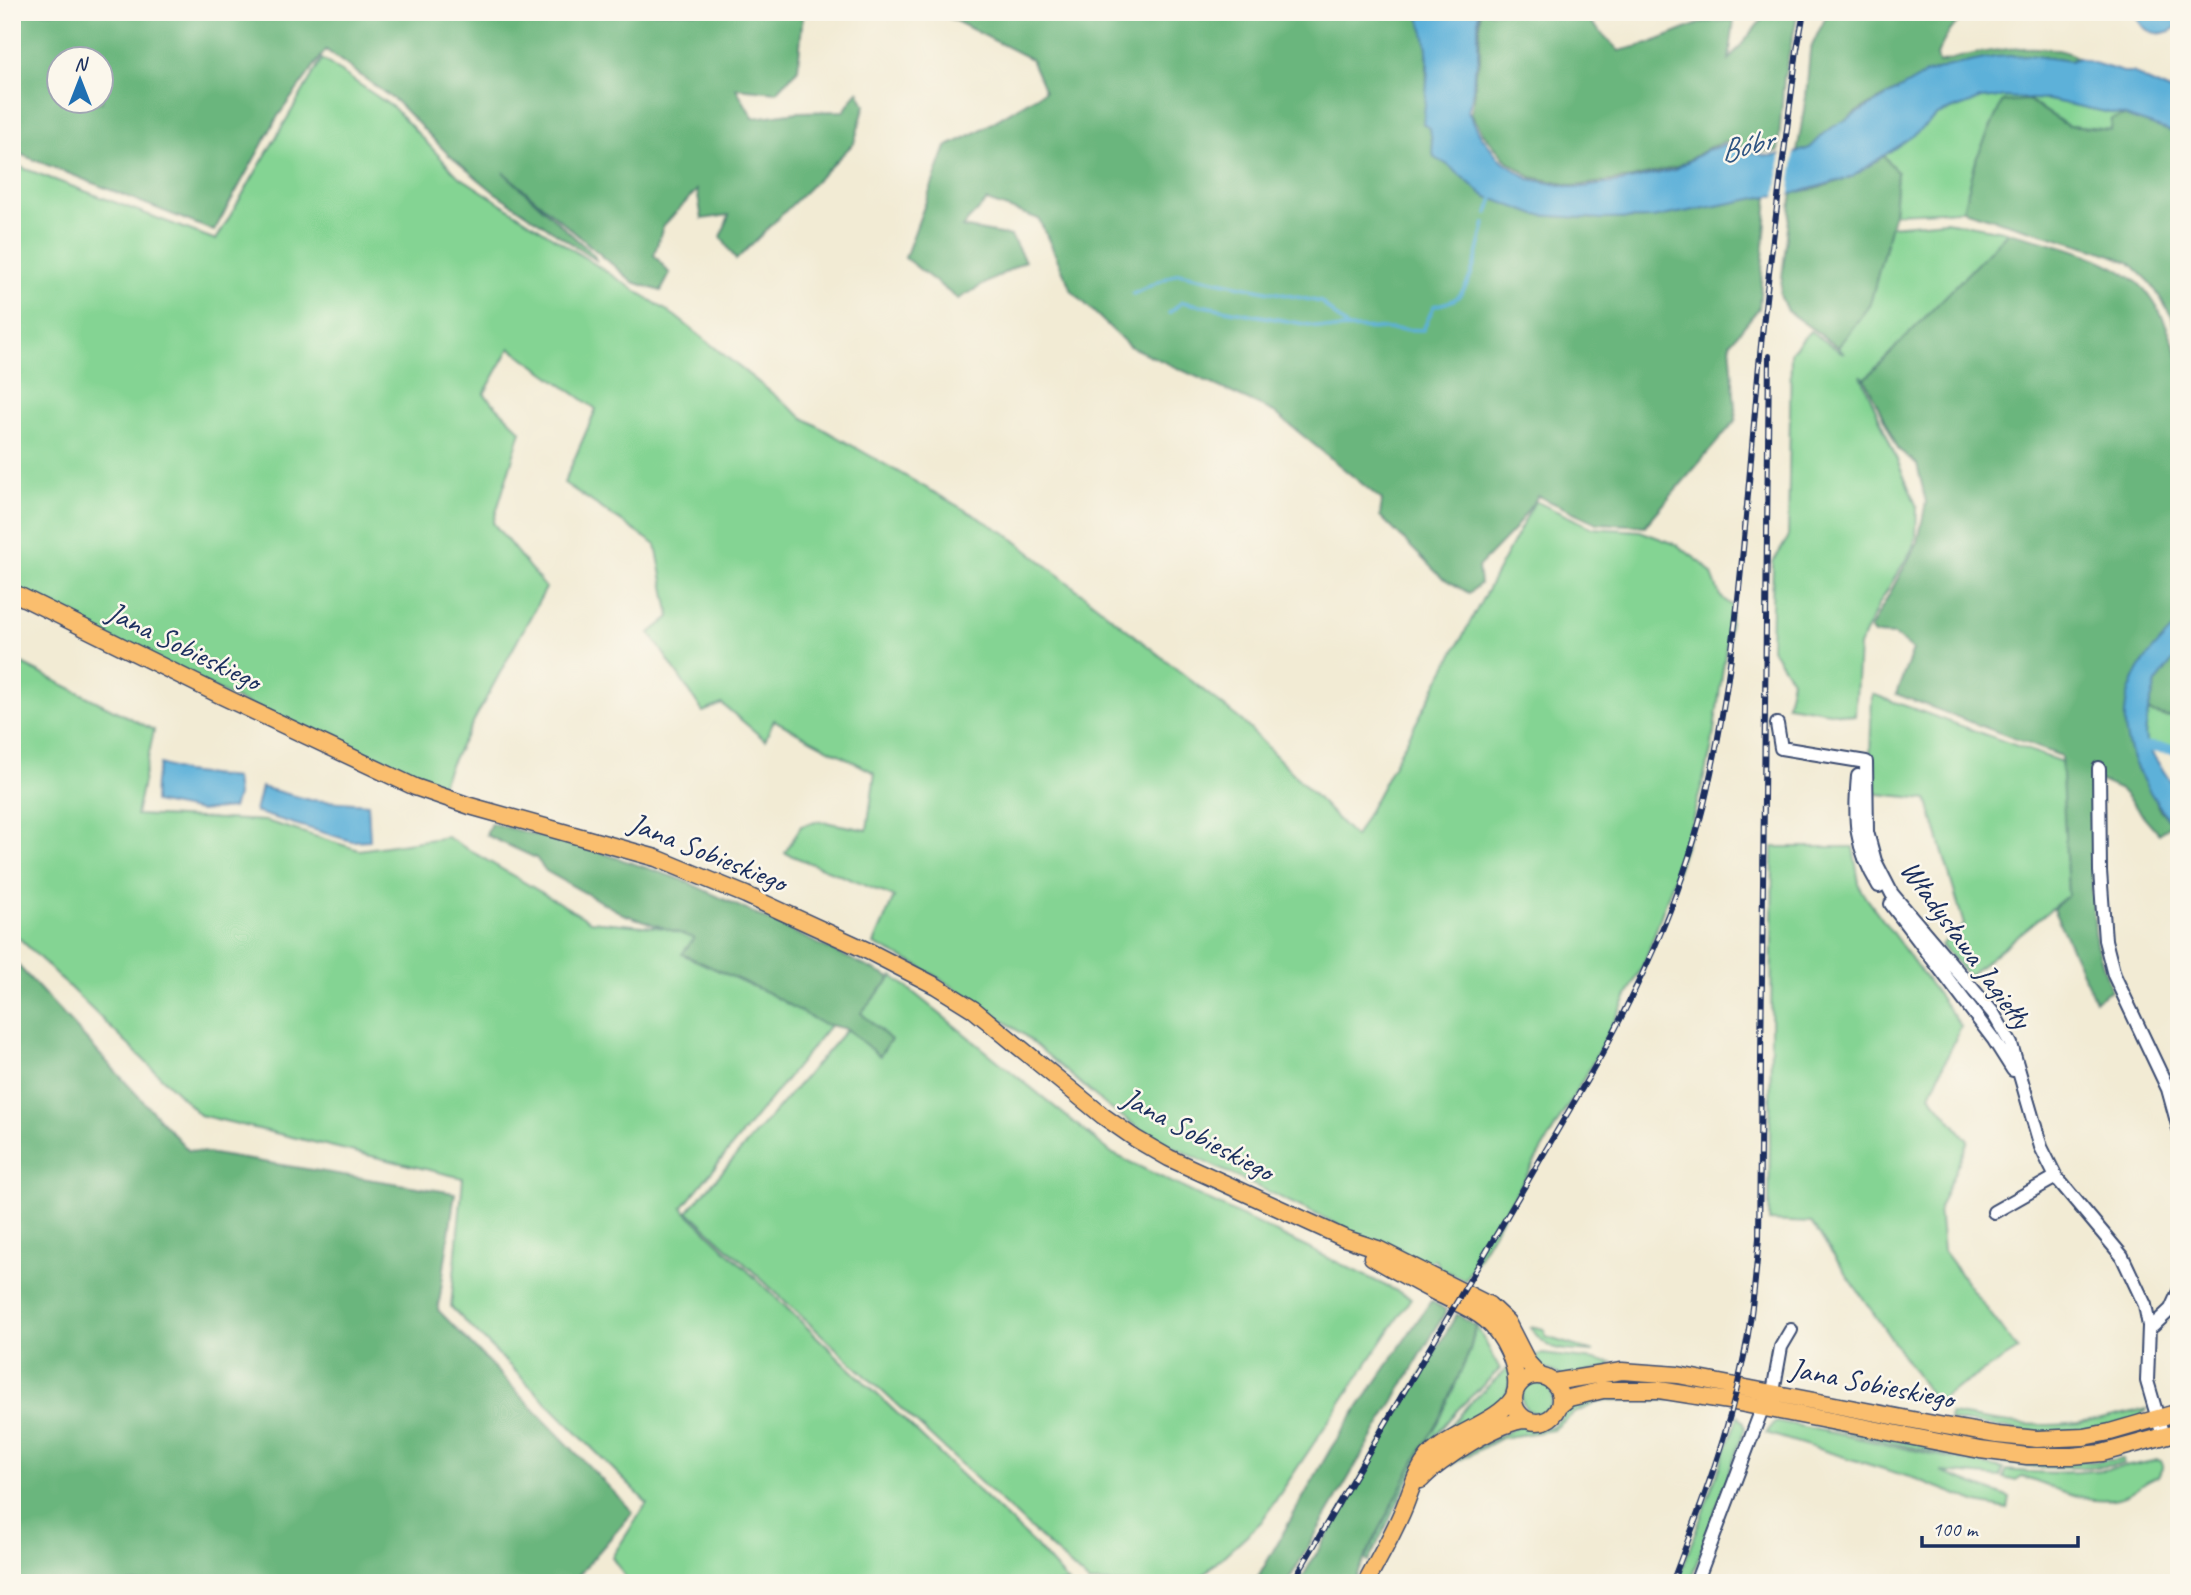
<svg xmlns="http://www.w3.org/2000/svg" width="2191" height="1595" font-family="Caveat,sans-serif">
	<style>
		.green { fill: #84d493; stroke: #508278; stroke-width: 2 }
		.forest { fill: #6bb67d; stroke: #43726e; stroke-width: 2; fill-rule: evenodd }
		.water { fill: #5db1d9; stroke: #3c709c; stroke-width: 2 }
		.pier { fill: #f2ebd4 }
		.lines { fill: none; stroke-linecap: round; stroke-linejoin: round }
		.stream { stroke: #5db1d9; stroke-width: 3.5 }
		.canal { stroke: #5db1d9; stroke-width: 10 }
		.minor-casing { stroke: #3b4b70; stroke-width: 16 }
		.major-casing { stroke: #3b4b70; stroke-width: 19 }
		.minor { stroke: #fff; stroke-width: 12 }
		.major { stroke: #fabe6e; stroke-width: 16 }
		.rail-casing { stroke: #1b2f5e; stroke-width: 6 }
		.rail { stroke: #fbf7ec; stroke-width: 3.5; stroke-dasharray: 10; stroke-linecap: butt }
		.labels { text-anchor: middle; stroke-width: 5; stroke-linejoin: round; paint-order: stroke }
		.street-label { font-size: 30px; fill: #1b2f5e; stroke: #fbf7ec }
		.water-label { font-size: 32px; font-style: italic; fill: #2f5683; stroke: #fbf7ec }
	</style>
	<rect width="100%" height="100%" fill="#fbf7ec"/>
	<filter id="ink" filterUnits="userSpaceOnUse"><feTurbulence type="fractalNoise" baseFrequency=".0143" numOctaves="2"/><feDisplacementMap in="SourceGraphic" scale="14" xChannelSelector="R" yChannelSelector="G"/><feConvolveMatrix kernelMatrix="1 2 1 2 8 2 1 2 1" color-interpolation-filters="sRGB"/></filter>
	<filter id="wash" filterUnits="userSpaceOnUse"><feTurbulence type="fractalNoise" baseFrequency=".00686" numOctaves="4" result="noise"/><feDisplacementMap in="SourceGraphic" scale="28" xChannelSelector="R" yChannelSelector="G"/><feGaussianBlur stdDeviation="1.57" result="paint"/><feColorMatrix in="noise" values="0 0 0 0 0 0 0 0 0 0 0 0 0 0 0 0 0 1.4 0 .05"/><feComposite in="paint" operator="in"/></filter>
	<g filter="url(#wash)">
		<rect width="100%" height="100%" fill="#f2ebd4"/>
		<!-- green -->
		<path class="green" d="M322 59 394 108 457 175 675 316 802 417 1007 534 1242 721 1355 837 1535 501 1593 528 1640 531 1677 545 1704 565 1712 574 1720 596 1732 606 1711 751 1684 850 1645 961 1590 1068 1465 1280 1441 1269 1434 1259 1430 1261 1432 1269 1152 1137 1108 1107 1024 1035 978 1002 915 964 874 944 894 897 785 853 801 826 819 821 867 830 875 773 774 720 765 740 722 704 703 712 650 633 670 617 656 545 564 483 596 409 510 348 484 394 521 431 493 523 546 588 452 761 437 795 12 592V164L216 240Z
			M2003 97 2049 100 2125 116 2112 119V130L2068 126 2029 100 1977 157 1963 210 1894 213 1897 172 1884 156 1937 115 1981 99Z
			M1946 221 2008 232 1884 361 1865 379 1861 375 1917 507 1916 538 1911 551 1880 602 1859 646 1855 716 1787 705 1792 680 1771 648 1773 562 1788 538 1791 352 1810 331 1844 354 1838 347 1870 304 1890 226Z
			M12 659 154 730 136 815 266 821 359 850 447 837 590 921 708 932 845 1007 682 1208 1036 1546 1069 1583H629L612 1557 647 1503 451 1307 463 1178 200 1115 12 931Z
			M1872 694 2062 762 2068 895 1968 976 1941 945 1964 925 1927 799 1869 793Z
			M2148 712 2167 717 2179 715V750L2147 746 2145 735Z
			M1773 847H1853L1860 889 1961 1026 1930 1095 1968 1141 1939 1208 1943 1251 2018 1350 1935 1402 1811 1223 1769 1221Z
			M893 976 1113 1154 1411 1298 1261 1522 1194 1583H1089L688 1211 847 1029 880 1056 890 1040 860 1013Z
			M1476 1325 1500 1369 1459 1408 1426 1446 1368 1562 1365 1560 1419 1453 1439 1421 1470 1351Z
			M1535 1327 1544 1329 1546 1337 1594 1352C1565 1349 1549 1355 1531 1328Z
			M1542 1354 1612 1362 1608 1368 1563 1377C1552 1370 1539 1367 1530 1358Z
			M1509 1367 1510 1381 1504 1401 1434 1445 1468 1405Z
			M1522 1398a15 15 0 1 1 30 0a15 15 0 1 1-30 0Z
			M1592 1397H1665L1669 1400H1608L1596 1403 1574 1413 1553 1430 1501 1438 1451 1465H1443L1520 1425 1539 1429 1552 1426 1560 1419 1570 1405Z
			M1793 1402 1974 1437 2151 1429 2084 1449 2028 1451 1792 1408Z
			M2146 1409 2139 1418 2096 1429 2036 1433 1949 1420 1950 1414C1983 1419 2015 1426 2048 1425 2082 1425 2114 1416 2146 1409Z
			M1738 1416 1744 1423 1745 1428 1690 1582 1677 1583Z
			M1776 1421 2003 1469 2001 1477 1941 1472 2010 1498 2008 1509 1978 1503 1916 1479 1766 1433Z
			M1822 1427 2089 1462 2122 1459 2123 1464C2021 1478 1921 1449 1822 1427Z
			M2158 1460 2161 1461 2163 1466 2158 1477C2146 1479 2137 1492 2125 1496 2091 1508 2054 1487 2022 1477L2016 1481 2004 1478 2006 1470C2057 1476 2108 1472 2158 1460Z"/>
		<!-- forest -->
		<path class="forest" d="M12 12H803L798 69 777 92 736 88 753 118 798 112 844 111 858 91 865 105 854 143 736 260 721 237 729 215 702 219 697 190 663 226 654 255 670 274 661 291 633 282 503 172 594 255 596 260 494 192 449 155 397 102 326 50 278 116 214 231 12 151ZM60 60H102V102H60Z
			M938 12H1417C1433 48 1425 56 1427 92 1428 114 1431 135 1434 157L1536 215 1601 219 1652 218 1768 196 1759 308 1730 343 1736 420 1645 526 1597 523 1538 496 1512 532 1478 567 1480 584 1469 593 1441 577 1380 516 1382 500 1274 412 1129 346 1072 291 1039 219 987 201 962 227 1011 236 1025 261 958 299 905 258 946 147 975 133 1045 91 1031 59Z
			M1480 12H1581L1619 51 1648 44 1703 22 1734 20 1729 60 1768 12H1798L1784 78 1778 152 1755 150 1726 142 1710 147 1677 167 1632 178 1575 186 1531 177 1504 158 1483 133 1471 113 1475 93V73L1480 61Z
			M1828 12H1971C1953 23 1945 37 1937 55L1939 63C1971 52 2049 38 2078 58L2070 61 2028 55 1911 83 1859 110 1846 120 1828 130 1810 148 1797 152 1806 97 1810 50Z
			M2028 100 2068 126 2111 130 2112 119 2125 116 2179 134V336L2172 317 2151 283 2129 262 2098 250 1963 210 1977 157 2002 102Z
			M1884 156 1897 172 1894 213 1870 304 1838 347 1787 311 1780 295 1792 193 1815 189 1852 177Z
			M2008 232C2050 242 2123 259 2149 295 2163 314 2171 336 2179 358V623L2142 664 2127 704 2158 807 2171 823 2159 834 2121 790 2094 778 2092 893 2096 943 2111 990 2095 1000 2053 909 2068 895 2061 756 1896 694 1913 650 1895 635 1874 634 1870 629 1918 542 1926 502 1917 464 1898 449 1865 379Z
			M2179 652V715L2167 717 2148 712 2156 683Z
			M491 823 602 853 683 880 891 978 861 1013 891 1040 879 1056 847 1029 821 1023 768 993 682 954 694 938 623 914 546 871 536 858 486 835Z
			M12 959 188 1150 455 1193 438 1310 633 1512 572 1583H12Z
			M1431 1301 1446 1310 1445 1313 1287 1583H1255L1331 1448Z
			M1457 1314 1475 1326 1470 1350 1439 1421 1419 1453 1352 1583H1299Z"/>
		<!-- water -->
		<path class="water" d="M1417 12H1478V61L1474 71 1473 93 1468 111 1480 134 1499 158 1529 179 1576 188 1621 182 1674 170 1707 150 1725 145 1767 156 1792 154 1810 148 1828 130 1926 74 1945 67 1995 57 2028 55 2070 61 2078 58 2123 72H2133L2145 80 2179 95V134L2125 116 2049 100 2003 97 1981 99 1937 115 1914 135 1852 177 1788 195 1768 196 1652 218 1601 219 1536 215 1485 196 1448 165 1434 157 1430 128 1423 124C1427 82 1434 51 1417 12Z
			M2135 12H2179V25C2162 40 2141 34 2135 12Z
			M2179 623V652L2156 683 2148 712 2145 735 2147 746 2179 794V834C2141 781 2100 728 2143 663 2153 648 2167 635 2179 623Z
			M160 764 184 772 235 778 237 796 233 808 200 811 154 802 155 781Z
			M261 787 310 800 368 804 370 840 351 841 255 812Z"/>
		<!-- pier -->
		<path class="pier" d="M1795 149 1789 198 1776 199 1781 151Z"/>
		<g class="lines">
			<!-- stream -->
			<path class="stream" d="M1488 213 1494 195
				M1133 294 1178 273 1321 302 1348 328 1423 330 1434 306C1440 304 1449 303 1455 299 1472 288 1480 243 1485 223
				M1169 313 1182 302 1332 329 1348 328"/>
			<!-- canal -->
			<path class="canal" d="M2139 746 2179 750"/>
		</g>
	</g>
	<g filter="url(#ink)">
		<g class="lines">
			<!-- minor casing -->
			<g class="minor-casing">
				<path id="minor" d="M1777 724 1781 748 1866 762 1867 832 1875 861 1892 894 1993 1013 2011 1044 2041 1147 2056 1177
					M2099 768 2100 871 2105 940 2114 975 2168 1089 2179 1129
					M1858 776C1854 821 1855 847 1879 886
					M1891 904 1994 1040 2013 1070
					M1994 1212 2056 1177 2122 1256 2145 1305 2149 1326 2147 1381 2163 1436
					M2149 1326H2153L2171 1309 2179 1291
					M1773 1392 1781 1347 1791 1330
					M1696 1583 1765 1401"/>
			</g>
			<!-- major casing -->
			<g class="major-casing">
				<path id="major" d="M12 592 222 696 415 787 470 806 656 858 746 895 868 951 936 986 973 1009 1103 1116 1136 1139 1169 1158 1344 1238 1378 1249 1489 1305 1507 1322 1528 1363 1539 1375
					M1372 1257C1394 1270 1416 1282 1439 1294 1455 1302 1472 1308 1486 1320 1503 1335 1518 1365 1516 1387
					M1514 1399a23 23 0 1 1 46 0a23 23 0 1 1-46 0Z
					M1553 1382 1622 1371 1678 1375 1939 1425 1997 1435 2037 1439 2084 1437 2110 1432 2179 1412
					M1559 1406 1569 1398 1603 1390H1659L1729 1401 1980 1450 2027 1456H2072L2102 1453 2179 1432
					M1421 1480C1437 1461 1504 1418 1528 1420
					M1366 1583C1380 1556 1397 1528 1407 1500 1413 1484 1417 1470 1429 1456 1451 1433 1498 1422 1513 1398"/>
			</g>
			<!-- minor -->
			<use href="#minor" class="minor"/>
			<!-- major -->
			<use href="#major" class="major"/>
			<!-- rail casing -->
			<g class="rail-casing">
				<path id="rail" d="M1292 1583 1601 1056C1646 972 1686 885 1707 791 1739 651 1746 508 1759 365 1769 260 1784 155 1797 50L1804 12
					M1672 1583C1698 1513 1726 1443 1741 1370 1751 1327 1755 1283 1759 1238L1769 356"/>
			</g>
			<!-- rail -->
			<use href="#rail" class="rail"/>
		</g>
	</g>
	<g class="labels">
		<!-- street labels -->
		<g class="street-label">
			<text transform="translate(184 646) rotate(26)" y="10">Jana Sobieskiego</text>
			<text transform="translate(708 852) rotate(22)" y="10">Jana Sobieskiego</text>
			<text transform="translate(1966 944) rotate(54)" y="10">Władysława Jagiełły</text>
			<text transform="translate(1198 1134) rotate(28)" y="10">Jana Sobieskiego</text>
			<text transform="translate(1872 1383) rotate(11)" y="10">Jana Sobieskiego</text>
		</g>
		<!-- water labels -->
		<g class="water-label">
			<text transform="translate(1746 145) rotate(-14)" y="11">Bóbr</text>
		</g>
	</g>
	<!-- margin -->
	<rect width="2191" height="1595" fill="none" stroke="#fbf7ec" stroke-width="42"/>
	<!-- north arrow -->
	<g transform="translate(80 80)"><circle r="33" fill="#fbf7ec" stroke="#a1a7b3" stroke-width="2"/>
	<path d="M0-5L12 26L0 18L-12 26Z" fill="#1f6fb2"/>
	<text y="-10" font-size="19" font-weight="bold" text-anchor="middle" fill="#1b2f5e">N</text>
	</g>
	<!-- scale -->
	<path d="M1922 1536v10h156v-10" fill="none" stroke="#1b2f5e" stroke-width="3.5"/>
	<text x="1932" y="1536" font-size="21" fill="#1b2f5e" stroke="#fbf7ec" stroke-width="5" paint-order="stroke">100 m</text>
</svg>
